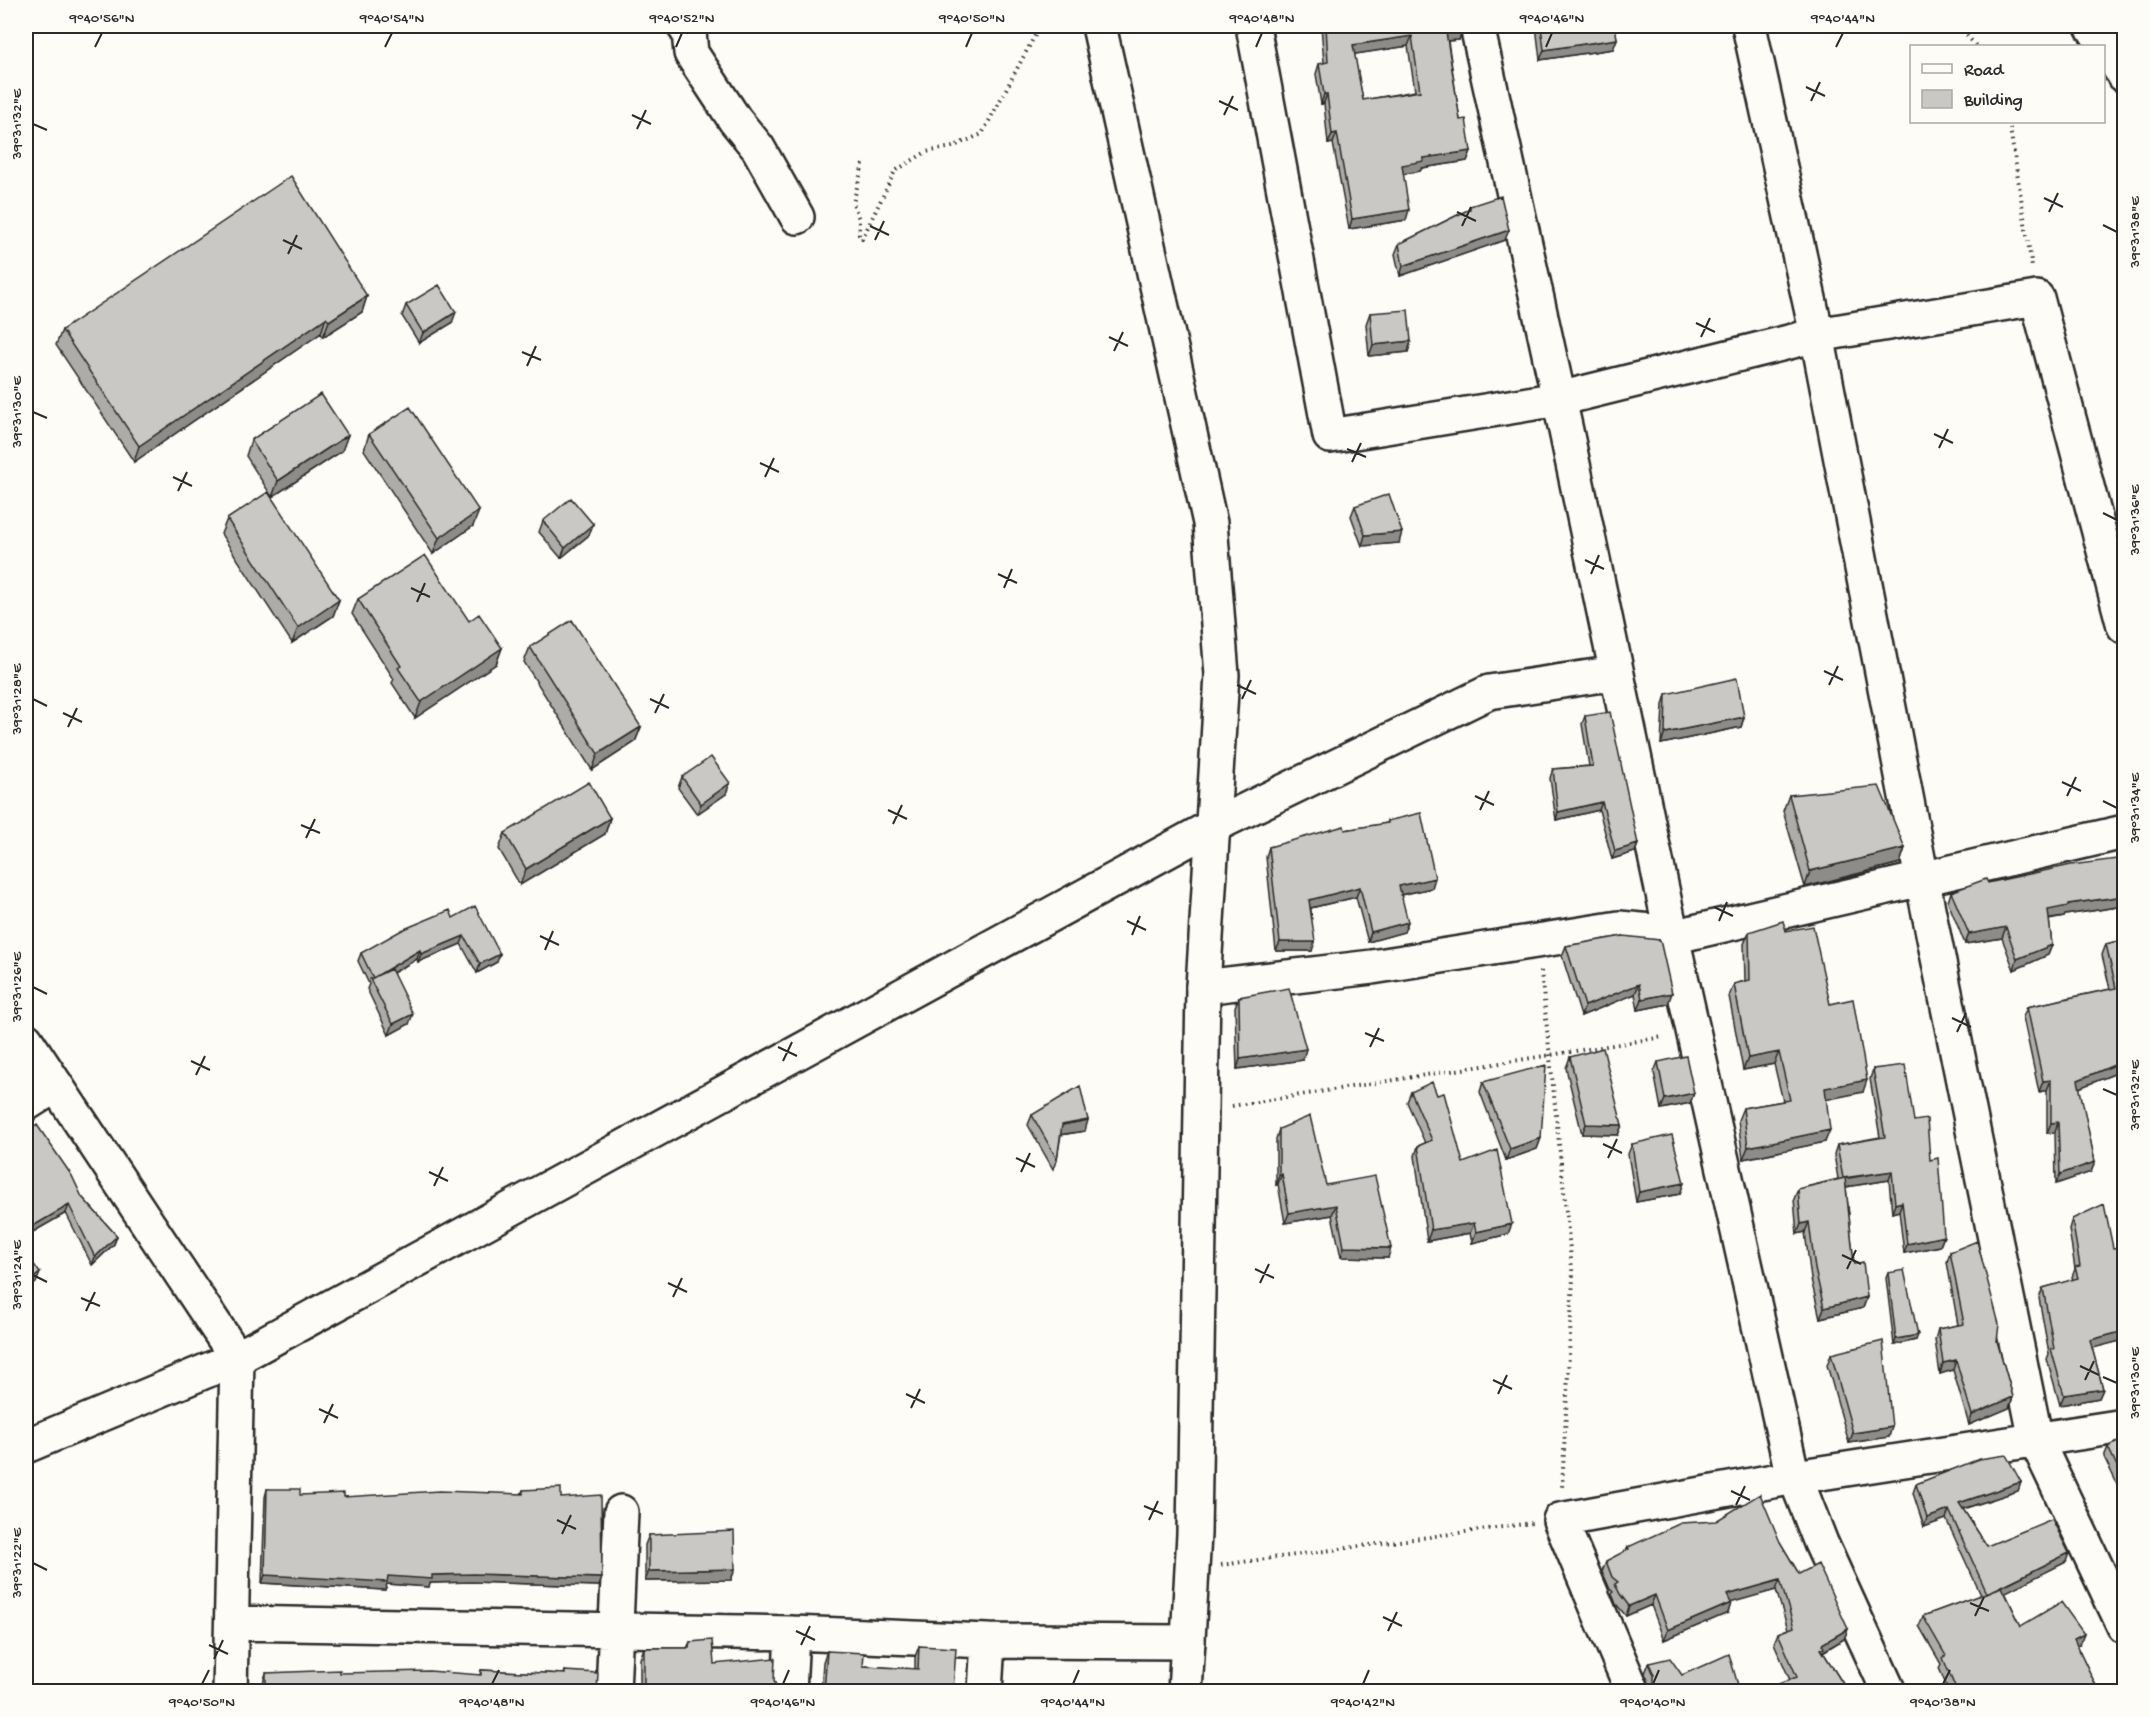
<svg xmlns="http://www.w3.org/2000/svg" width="2150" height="1717" font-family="'Gochi Hand',sans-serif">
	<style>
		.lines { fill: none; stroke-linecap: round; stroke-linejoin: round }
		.minor-casing { stroke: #2b2b2b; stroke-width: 38 }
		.tertiary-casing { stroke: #2b2b2b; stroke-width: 38 }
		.path { stroke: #2b2b2b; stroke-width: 4; stroke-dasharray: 1.5 4.5; stroke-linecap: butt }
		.minor { stroke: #fdfcf7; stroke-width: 33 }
		.tertiary { stroke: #fdfcf7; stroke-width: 33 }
		.wall { fill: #adaca9; stroke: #2b2b2b; stroke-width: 1.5; fill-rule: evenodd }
		.shaded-wall { fill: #8d8c89; stroke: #2b2b2b; stroke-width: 1.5 }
		.building { fill: #c9c8c4; stroke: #2b2b2b; stroke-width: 1.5; fill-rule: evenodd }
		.ticks { fill: none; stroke: #2b2b2b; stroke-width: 2 }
		.neatline { fill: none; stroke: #2b2b2b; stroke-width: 2 }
		.ticks-label { font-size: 15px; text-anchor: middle; fill: #2b2b2b }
	</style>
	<rect width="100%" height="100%" fill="#fdfcf7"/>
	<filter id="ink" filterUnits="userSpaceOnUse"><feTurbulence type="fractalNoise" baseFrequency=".0167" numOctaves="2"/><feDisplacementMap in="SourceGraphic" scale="12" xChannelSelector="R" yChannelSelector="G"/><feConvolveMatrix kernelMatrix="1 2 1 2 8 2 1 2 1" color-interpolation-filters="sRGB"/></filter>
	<g filter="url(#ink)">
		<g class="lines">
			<!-- minor casing -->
			<g class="minor-casing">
				<path id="minor" d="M684 26 689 32 691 53 735 120 758 148 797 217
					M1253 26 1330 436 1559 399 1817 335 2037 298 2124 626
					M1477 26 1565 426 1671 932 1790 1464 1821 1543 1889 1692
					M1749 26 1817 335 1922 879 2036 1440 2124 1626
					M2092 26 2124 75
					M1203 987 1372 967 1619 928 1685 934 2124 832
					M26 1040 237 1358 230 1692
					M26 1104 56 1085
					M26 1446 237 1358 1215 825 1489 692 1616 673
					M232 1623 792 1633 988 1641 1188 1642
					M613 1692 621 1512
					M789 1692 792 1633
					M985 1692 988 1641
					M1633 1692 1560 1520 1795 1477 2124 1426"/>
			</g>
			<!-- tertiary casing -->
			<g class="tertiary-casing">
				<path id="tertiary" d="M1099 26 1210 523 1222 675 1203 987 1194 1534 1185 1692"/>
			</g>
			<!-- path -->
			<path class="path" d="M1959 26 1976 46
				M2009 122 2032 267
				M863 164 853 203 859 219V235L862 239 895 171 926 152 952 147 982 134 1040 26
				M1541 971 1573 1278 1562 1489
				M1232 1106 1663 1037
				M1221 1565 1532 1523"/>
			<!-- minor -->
			<use href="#minor" class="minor"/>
			<!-- tertiary -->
			<use href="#tertiary" class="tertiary"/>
		</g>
		<!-- wall -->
		<path class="wall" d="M1321 26H1462L1459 40 1448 41 1460 120 1471 151 1467 161 1422 168 1420 171 1403 174 1406 220 1349 229 1333 143 1328 144 1324 103 1321 104 1316 74 1319 64 1324 63ZM1408 46 1415 91 1363 100 1354 54Z
			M1536 26H1615L1617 39 1613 49 1540 60Z
			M1470 206 1505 240 1400 276 1395 254 1399 244 1468 210Z
			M367 296 362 312 323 337 321 333 134 462 56 345 62 330Z
			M406 305 452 323 419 343 402 316Z
			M1370 313 1411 341 1408 352 1369 356 1366 324Z
			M369 434 473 526 433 554 364 450Z
			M251 440 342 451 272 497 246 456Z
			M1355 506 1399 543 1362 546 1351 516Z
			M227 519 339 600 333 616 292 643 221 534Z
			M543 521 593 524 589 535 561 558 539 532Z
			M358 599 469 621 502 648 496 664 415 718 392 683 394 679 352 614Z
			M530 647 641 727 635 742 592 770 524 662Z
			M1666 694 1744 717 1741 727 1661 744 1663 705Z
			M1585 716 1638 844 1635 852 1612 859 1599 810 1556 820 1550 778 1553 769 1589 766 1582 724Z
			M682 777 726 794 697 814 678 788Z
			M1789 795 1905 848 1900 863 1805 887 1783 811Z
			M610 818 605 834 520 885 499 849 505 833Z
			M1387 821 1432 888 1401 895 1404 932 1368 942 1356 897 1311 908 1312 951H1276L1266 857 1269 847 1345 830 1387 823Z
			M2124 858V906L2065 915 2064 917 2049 920 2052 945 2048 955 2014 970 2002 938 1965 944 1948 902 1951 892 1988 883Z
			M453 918 497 962 477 973 461 944 418 962 417 959 393 973 409 1024 389 1035 367 989 369 984 358 961 361 953Z
			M1786 931 1830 1004 1863 1092 1826 1099 1825 1142 1743 1159 1738 1120 1743 1108 1783 1101 1774 1064 1743 1070 1729 996 1734 984 1745 981 1744 944 1749 932Z
			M1623 936 1668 1004 1638 1010 1635 994 1581 1016 1562 956 1566 946Z
			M2124 940V1070L2079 1088 2095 1162 2091 1172 2056 1184 2055 1132 2047 1133V1090L2039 1092 2023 1017 2027 1007 2110 989 2102 955 2106 944Z
			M1239 997 1303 1060 1237 1069 1235 1007Z
			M1570 1057 1622 1125 1618 1135 1582 1134 1566 1068Z
			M1658 1062 1694 1093 1690 1103 1661 1109 1654 1072Z
			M1873 1069 1914 1121 1930 1160 1944 1236 1940 1246 1904 1253 1899 1211 1892 1213 1889 1180 1846 1187 1854 1264 1867 1297 1863 1308 1820 1318 1811 1279 1805 1232 1797 1234 1794 1199 1798 1189 1838 1179 1834 1154 1837 1145 1880 1137 1870 1079Z
			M2124 1080V1161L2122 1162 2121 1091Z
			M1483 1082 1541 1138 1537 1149 1506 1160 1480 1092Z
			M1411 1092 1463 1163 1508 1234 1472 1243 1470 1233 1427 1241 1415 1156 1418 1146 1425 1143 1407 1102Z
			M1032 1115 1085 1131 1061 1135 1057 1159 1053 1169 1028 1125Z
			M1279 1129 1326 1185 1388 1258 1341 1257 1332 1215 1285 1223 1278 1184 1276 1185V1139Z
			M26 1133 82 1197 117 1236 114 1244 92 1265 66 1213 26 1236Z
			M1632 1144 1680 1194 1636 1202 1628 1154Z
			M2124 1199V1340L2092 1348 2103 1389 2099 1398 2060 1405 2047 1359 2049 1354 2039 1298 2043 1288 2073 1280 2072 1277 2075 1269 2069 1229 2072 1219 2113 1248 2124 1247 2123 1203Z
			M1950 1252 1997 1341 2013 1397 2009 1408 1969 1425 1953 1370 1940 1374 1935 1340 1938 1329 1958 1325 1947 1262Z
			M1888 1273 1916 1340 1894 1345 1886 1278Z
			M1831 1354 1889 1437 1849 1443 1827 1365Z
			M2124 1439V1490L2121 1492 2104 1457 2108 1447Z
			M2021 1482 2018 1491 1963 1509 1987 1546 2066 1562 2005 1592 2021 1626 2080 1645 2077 1646 2099 1692H1949L1939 1668 1941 1664 1919 1626 1923 1616 1981 1595 1946 1519 1924 1527 1913 1493 1916 1484Z
			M267 1489 300 1495 344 1497 521 1494 523 1490 561 1498 599 1586 472 1582 430 1583 429 1587 387 1584 385 1590 262 1583 265 1497Z
			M649 1535 735 1569 731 1580 645 1581V1545Z
			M1780 1542 1799 1574 1848 1629 1844 1639 1823 1652 1848 1692 1790 1680 1774 1643 1778 1633 1788 1629 1776 1590 1731 1602 1728 1613 1664 1640 1651 1605 1626 1616 1616 1604 1612 1594 1613 1591 1609 1587 1602 1571 1606 1561 1626 1551 1628 1547Z
			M690 1642 714 1664 774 1681 779 1692H640V1659L644 1648H687Z
			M919 1646 953 1692H821L823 1662 827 1651 863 1666 915 1669V1657Z
			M1649 1663 1682 1675 1740 1692H1650V1685L1645 1673Z
			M481 1670 564 1674 565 1671 597 1692H262L263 1683 266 1673 480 1675Z"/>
		<!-- shaded-wall -->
		<path class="shaded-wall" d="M1462 30 1459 40 1443 41 1446 32Z
			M1412 36 1408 46 1349 55 1353 45Z
			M1617 39 1613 49 1540 60 1544 50Z
			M1324 94H1327L1324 103 1321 104Z
			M1337 133 1333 143 1328 144 1332 134Z
			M1471 151 1467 161 1422 168 1420 171 1398 175 1402 165 1423 158Z
			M1409 210 1406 220 1349 229 1352 219Z
			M1509 230 1505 240 1400 276 1403 266Z
			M367 296 362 312 323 337 329 321Z
			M456 312 452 323 419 343 423 333Z
			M326 318 321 333 134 462 139 446Z
			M1411 341 1408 352 1369 356 1373 345Z
			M348 435 342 451 272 497 278 481Z
			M479 511 473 526 433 554 439 538Z
			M593 524 589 535 561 558 565 548Z
			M1402 532 1399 543 1362 546 1365 535Z
			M339 600 333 616 292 643 298 628Z
			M502 648 496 664 415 718 421 702Z
			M1744 717 1741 727 1661 744 1665 733Z
			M641 727 635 742 592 770 598 754Z
			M730 783 726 794 697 814 701 804Z
			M1602 802 1599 810 1556 820 1558 812Z
			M610 818 605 834 520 885 526 869Z
			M1638 844 1635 852 1612 859 1615 851Z
			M1905 848 1900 863 1805 887 1810 871Z
			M1435 878 1432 888 1395 896 1399 886Z
			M1360 887 1356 897 1306 909 1309 900Z
			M2124 896V906L2065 915 2064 917 2044 920 2048 910 2068 904Z
			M1408 922 1404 932 1368 942 1371 932Z
			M2006 927 2002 938 1965 944 1969 934Z
			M464 936 461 944 418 962 421 954Z
			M1280 942H1315L1312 951H1276Z
			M2052 945 2048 955 2014 970 2017 959Z
			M420 950 417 959 373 984V978Z
			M500 954 497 962 477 973 480 964Z
			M1639 984 1635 994 1581 1016 1585 1006Z
			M1672 993 1668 1004 1638 1010 1642 999Z
			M413 1014 409 1024 389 1035 393 1024Z
			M1306 1049 1303 1060 1237 1069 1240 1059Z
			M1779 1052 1774 1064 1743 1070 1748 1058Z
			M2124 1061V1070L2074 1090 2078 1080Z
			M1867 1080 1863 1092 1820 1101 1825 1088Z
			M2051 1080 2047 1090 2039 1092 2043 1081Z
			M1694 1093 1690 1103 1661 1109 1665 1099Z
			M1088 1120 1085 1131 1058 1135 1062 1125Z
			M2058 1122 2055 1132 2047 1133 2051 1123Z
			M1586 1124 1622 1125 1618 1135 1582 1134Z
			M1830 1130 1825 1142 1743 1159 1748 1147Z
			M1541 1138 1537 1149 1506 1160 1510 1149Z
			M2095 1162 2091 1172 2056 1184 2060 1174Z
			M1892 1171 1889 1180 1839 1188 1843 1179Z
			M1282 1174 1278 1184 1276 1185 1279 1175Z
			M1684 1183 1680 1194 1636 1202 1639 1192Z
			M1902 1202 1899 1211 1892 1213 1895 1204Z
			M69 1205 66 1213 26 1236V1230Z
			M1336 1205 1332 1215 1285 1223 1289 1213Z
			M1809 1222 1805 1232 1797 1234 1801 1224Z
			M1474 1223 1470 1233 1427 1241 1431 1230Z
			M1512 1224 1508 1234 1472 1243 1476 1232Z
			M117 1236 114 1244 92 1265 95 1257Z
			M1944 1236 1940 1246 1904 1253 1907 1244Z
			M1344 1247 1391 1248 1388 1258 1341 1257Z
			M40 1273 36 1283 26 1290V1283Z
			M1867 1297 1863 1308 1820 1318 1824 1308Z
			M2124 1331V1340L2086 1350 2090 1340Z
			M1918 1335 1916 1340 1894 1345 1896 1339Z
			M1956 1360 1953 1370 1940 1374 1943 1363Z
			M2103 1389 2099 1398 2060 1405 2064 1395Z
			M2013 1397 2009 1408 1969 1425 1972 1415Z
			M1892 1427 1889 1437 1849 1443 1853 1433Z
			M2124 1481V1490L2121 1492Z
			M2021 1482 2018 1491 1956 1511 1959 1503Z
			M1949 1510 1946 1519 1924 1527 1927 1518Z
			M2069 1553 2066 1562 1984 1603 1987 1594Z
			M735 1569 731 1580 645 1581 649 1571Z
			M474 1574 602 1578 599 1586 472 1582 430 1583 429 1587 387 1584 385 1590 262 1583 265 1575 388 1576Z
			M1780 1580 1776 1590 1723 1605 1727 1595Z
			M1655 1595 1651 1605 1626 1616 1629 1606Z
			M1731 1603 1728 1613 1664 1640 1668 1630Z
			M1848 1629 1844 1639 1822 1652 1820 1658 1822 1644Z
			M2084 1634 2080 1645 2070 1650 2074 1639Z"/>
		<!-- building -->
		<path class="building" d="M1326 26H1462V30L1446 32 1460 120 1466 119 1471 151 1423 158 1424 161 1402 165 1409 210 1352 219 1337 133 1332 134 1327 94H1324L1319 64 1328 62ZM1412 36 1420 91 1363 100 1353 45Z
			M1541 26H1615L1617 39 1544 50Z
			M291 176 367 296 329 321 326 318 139 446 62 330Z
			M1501 196 1509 230 1403 266 1399 244 1470 209V206Z
			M439 285 456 312 423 333 406 305Z
			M1408 310 1411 341 1373 345 1370 313Z
			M321 394 348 435 278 481 251 440Z
			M410 407 479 511 439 538 369 434Z
			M268 492 339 600 298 628 227 519Z
			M1389 494 1402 532 1365 535 1355 506Z
			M571 498 593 524 565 548 543 521Z
			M425 555 469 621 479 614 502 648 421 702 398 668 401 666 358 599Z
			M572 620 641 727 598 754 530 647Z
			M1737 678 1744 717 1665 733 1666 694Z
			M1610 712 1638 844 1615 851 1602 802 1558 812 1553 769 1593 766 1585 716Z
			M711 757 730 783 701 804 682 777Z
			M589 782 610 818 526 869 505 833Z
			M1879 786 1905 848 1810 871 1789 795Z
			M1421 813 1435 878 1399 886 1408 922 1371 932 1360 887 1309 900 1315 942H1280L1269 847 1344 826 1345 830 1388 823 1387 821Z
			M2124 858V896L2068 904V906L2048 910 2052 945 2017 959 2006 927 1969 934 1951 892 1986 879 1988 883 2071 865Z
			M475 906 500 954 480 964 464 936 421 954 420 950 373 978 361 953 402 930 450 910 453 918Z
			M1783 921 1786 931 1813 926 1830 1004 1853 999 1867 1080 1825 1088 1830 1130 1748 1147 1743 1108 1790 1100 1779 1052 1748 1058 1734 984 1750 980 1749 932Z
			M1623 936 1660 940 1672 993 1642 999 1639 984 1585 1006 1566 946Z
			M2124 940V1061L2078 1080 2095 1162 2060 1174 2058 1122 2051 1123V1080L2043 1081 2027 1007 2116 988 2106 944Z
			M391 969 413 1014 393 1024 370 979Z
			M1289 988 1306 1049 1240 1059 1239 997Z
			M1603 1048 1622 1125 1586 1124 1570 1057Z
			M1686 1056 1694 1093 1665 1099 1658 1062Z
			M1546 1065 1541 1138 1510 1149 1483 1082Z
			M1905 1065 1914 1121 1927 1119 1930 1160 1938 1158 1944 1236 1907 1244 1902 1202 1895 1204 1892 1171 1843 1178 1837 1145 1885 1137 1873 1069Z
			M1432 1082 1437 1095 1444 1093 1463 1163 1497 1150 1512 1224 1476 1232 1474 1223 1431 1230 1418 1146 1432 1140 1411 1092Z
			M1080 1086 1088 1120 1062 1125 1057 1159 1032 1115Z
			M1310 1116 1326 1185 1375 1176 1391 1248 1344 1247 1336 1205 1289 1213 1282 1174 1279 1175V1129Z
			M37 1125 72 1176 82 1197 117 1236 95 1257 69 1205 26 1230V1182L29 1180 26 1175V1133Z
			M1672 1135 1684 1183 1639 1192 1632 1144Z
			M1845 1178 1854 1264 1863 1262 1867 1297 1824 1308 1815 1269 1809 1222 1801 1224 1798 1189Z
			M2104 1204 2113 1248 2124 1247V1331L2090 1340 2103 1389 2064 1395 2051 1349H2054L2043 1288 2078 1278 2075 1267 2080 1266 2072 1219Z
			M1977 1241 1999 1324 1997 1341 2013 1397 1972 1415 1956 1360 1943 1363 1938 1329 1964 1324 1950 1252Z
			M26 1253 40 1273 26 1283Z
			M1904 1270 1918 1335 1896 1339 1888 1273Z
			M1883 1341 1892 1427 1853 1433 1831 1354Z
			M2124 1439V1481L2108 1447Z
			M2006 1455 2021 1482 1959 1503 1987 1546 2052 1519 2069 1553 1998 1588 1987 1593 1949 1510 1927 1518 1916 1484 1979 1459Z
			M561 1488V1498L601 1495 602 1578 474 1574 432 1575V1579L388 1576 387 1582 265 1575 267 1489H300V1495L344 1493V1497L439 1491 523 1494V1490Z
			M1760 1494 1780 1542 1799 1574 1818 1564 1848 1629 1822 1644 1824 1648 1821 1649 1848 1692H1757L1797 1677 1778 1633 1794 1627 1780 1580 1727 1595 1731 1603 1668 1630 1655 1595 1629 1606 1620 1594 1615 1584 1618 1582 1612 1577 1606 1561 1629 1549 1628 1547 1681 1523 1716 1521Z
			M734 1531 735 1569 649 1571V1535Z
			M2002 1587 2021 1626 2061 1602 2084 1634 2074 1639 2099 1692H1957L1943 1658 1946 1656 1923 1616Z
			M712 1640 714 1664 775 1658 774 1681 779 1692H644V1648H689L690 1642Z
			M919 1646 956 1648 953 1692H824L827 1651 864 1653 863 1666 918 1669Z
			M1729 1654 1740 1692H1656L1654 1687V1675L1649 1663 1670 1658 1682 1675Z
			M340 1670V1673L429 1671 481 1675V1670L565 1674V1671L598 1673 597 1692H266V1673Z"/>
	</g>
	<!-- ticks -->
	<path class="ticks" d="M95 47 102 33M385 47 392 33M676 47 682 33M966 47 972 33M1256 47 1262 33M1546 47 1552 33M1836 47 1843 33M1806 87 1825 96M1219 101 1238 110M1811 101 1820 82M632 115 651 124M1224 115 1233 96M33 124 47 130M637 129 646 110M2044 198 2063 207M1457 212 1476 221M2049 212 2058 193M2103 225 2117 232M870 226 889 235M1462 226 1471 207M283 240 302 249M875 240 884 221M288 254 297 235M1696 323 1715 332M1109 337 1128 346M1701 337 1710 318M1114 351 1123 332M522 352 541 360M527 366 536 346M33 412 47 418M1934 434 1953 443M1939 448 1948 429M1347 449 1366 457M1352 462 1361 443M760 463 779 472M173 477 192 486M765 477 774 458M178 491 187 472M2103 513 2117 520M1585 560 1604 569M998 574 1017 583M1591 574 1599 555M411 588 430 597M1004 588 1012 569M417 602 425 583M1824 671 1843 680M1237 685 1256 694M1829 685 1838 666M33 699 47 706M650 699 669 708M1242 699 1251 680M63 713 82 722M655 713 664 694M68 727 77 708M2062 782 2081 791M1475 796 1494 805M2067 796 2076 777M2103 801 2117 808M888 810 907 819M1480 810 1489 791M893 824 902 805M301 825 320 833M306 838 315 819M1714 907 1733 916M1127 921 1146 930M1719 921 1727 902M1132 935 1140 916M540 936 559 945M545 950 553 931M33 987 47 994M1952 1018 1971 1027M1957 1032 1966 1013M1365 1033 1384 1041M778 1047 797 1056M1370 1047 1379 1028M191 1061 210 1070M783 1061 792 1042M196 1075 205 1056M2103 1089 2117 1095M1603 1144 1622 1153M1016 1158 1035 1167M1608 1158 1617 1139M429 1172 448 1181M1021 1172 1030 1153M434 1186 443 1167M1842 1255 1861 1264M1255 1269 1274 1278M1847 1269 1856 1250M33 1275 47 1282M668 1283 687 1292M1260 1283 1269 1264M673 1297 682 1278M81 1298 100 1306M86 1311 95 1292M2080 1366 2099 1375M2103 1377 2117 1383M1493 1380 1512 1389M2085 1380 2094 1361M906 1394 925 1403M1498 1394 1507 1375M911 1408 920 1389M319 1409 338 1418M324 1423 333 1404M1731 1491 1750 1500M1736 1505 1745 1486M1144 1506 1163 1514M557 1520 576 1529M1149 1520 1158 1501M562 1534 571 1515M33 1563 47 1570M1970 1603 1989 1611M1975 1616 1984 1597M1383 1617 1402 1626M796 1631 815 1640M1388 1631 1397 1612M209 1645 228 1654M801 1645 810 1626M214 1659 223 1640M202 1684 209 1670M492 1684 499 1670M783 1684 789 1670M1073 1684 1079 1670M1363 1684 1369 1670M1653 1684 1659 1670M1943 1684 1950 1670"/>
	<!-- margin -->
	<rect width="2150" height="1717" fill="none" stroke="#fdfcf7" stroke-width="66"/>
	<!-- legend -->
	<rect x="1910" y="45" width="195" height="78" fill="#fdfcf7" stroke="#a9a8a5" stroke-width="1.5"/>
	<rect x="1922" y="64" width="30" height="9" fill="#fdfcf7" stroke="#a9a8a5" stroke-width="1.5"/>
	<text x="1964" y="75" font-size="18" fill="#2b2b2b">Road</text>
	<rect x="1922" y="90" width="30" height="18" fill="#c9c8c4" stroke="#a9a8a5" stroke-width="1.5"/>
	<text x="1964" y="105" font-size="18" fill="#2b2b2b">Building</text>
	<rect x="33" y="33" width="2084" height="1651" class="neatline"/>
	<g class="ticks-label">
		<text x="102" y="22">9°40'56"N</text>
		<text x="392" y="22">9°40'54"N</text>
		<text x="682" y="22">9°40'52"N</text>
		<text x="972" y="22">9°40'50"N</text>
		<text x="1262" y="22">9°40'48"N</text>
		<text x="1552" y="22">9°40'46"N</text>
		<text x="1843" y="22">9°40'44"N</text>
		<text transform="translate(16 124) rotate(-90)" y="5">39°31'32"E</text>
		<text transform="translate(2134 232) rotate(-90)" y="5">39°31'38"E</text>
		<text transform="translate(16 412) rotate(-90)" y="5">39°31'30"E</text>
		<text transform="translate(2134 520) rotate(-90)" y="5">39°31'36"E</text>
		<text transform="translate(16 699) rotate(-90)" y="5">39°31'28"E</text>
		<text transform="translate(2134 808) rotate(-90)" y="5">39°31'34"E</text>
		<text transform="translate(16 987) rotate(-90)" y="5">39°31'26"E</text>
		<text transform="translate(2134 1095) rotate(-90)" y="5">39°31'32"E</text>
		<text transform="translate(16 1275) rotate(-90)" y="5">39°31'24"E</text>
		<text transform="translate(2134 1383) rotate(-90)" y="5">39°31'30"E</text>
		<text transform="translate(16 1563) rotate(-90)" y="5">39°31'22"E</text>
		<text x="202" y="1706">9°40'50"N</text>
		<text x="492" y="1706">9°40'48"N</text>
		<text x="783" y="1706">9°40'46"N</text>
		<text x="1073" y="1706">9°40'44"N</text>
		<text x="1363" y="1706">9°40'42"N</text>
		<text x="1653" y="1706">9°40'40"N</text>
		<text x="1943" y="1706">9°40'38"N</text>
	</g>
</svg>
